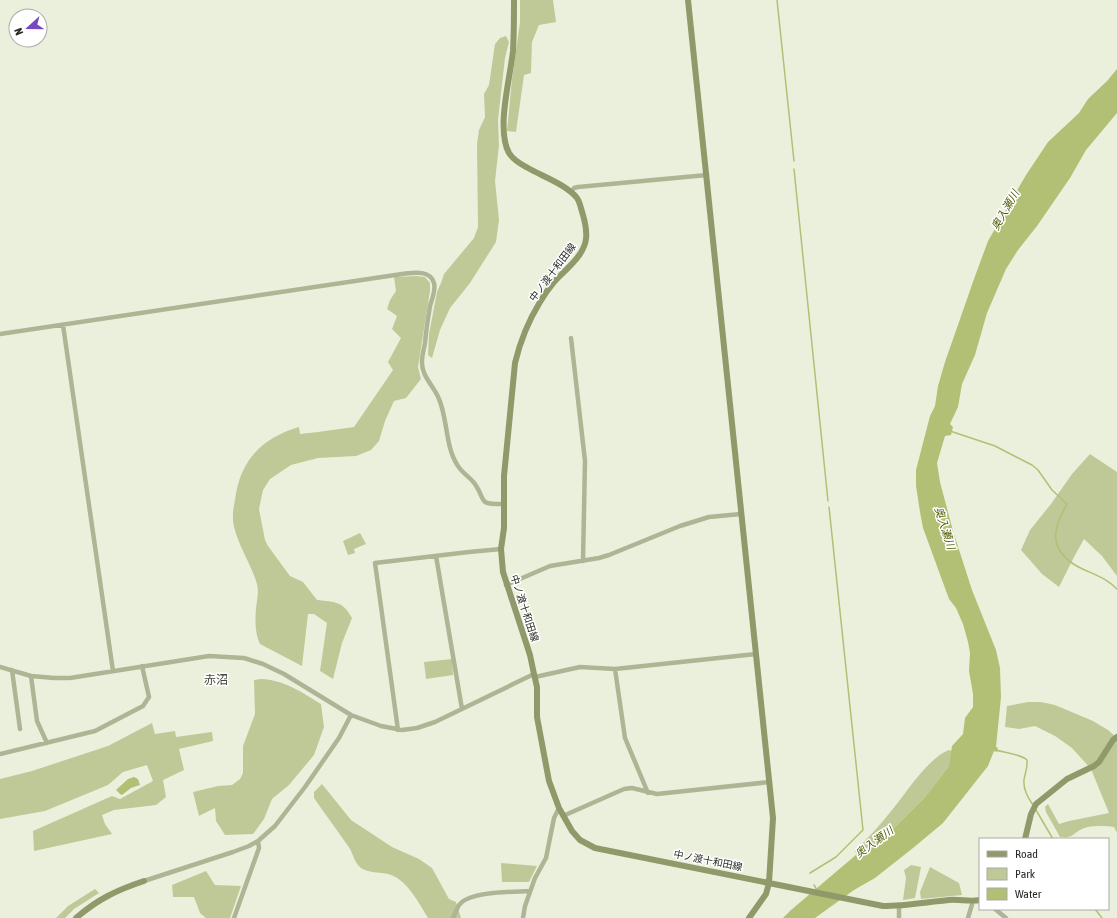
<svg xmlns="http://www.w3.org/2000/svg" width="1117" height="918" font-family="'Asap Condensed','Noto Sans JP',sans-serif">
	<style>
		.green { fill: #bec997 }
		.water { fill: #b1c075 }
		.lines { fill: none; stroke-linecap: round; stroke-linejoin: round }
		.stream { stroke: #b1c075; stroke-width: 1.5 }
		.street { stroke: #aeb595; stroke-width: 4.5 }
		.secondary { stroke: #8f9969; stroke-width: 6 }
		.labels { text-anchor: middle; stroke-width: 3; stroke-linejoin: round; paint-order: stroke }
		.street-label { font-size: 10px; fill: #282a23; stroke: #fff }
		.water-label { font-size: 11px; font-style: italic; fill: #515d02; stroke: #fff }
		.quarter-label { font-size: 12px; fill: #424636; stroke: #fff }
	</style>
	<rect width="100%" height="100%" fill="#ebf0dd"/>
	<!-- green -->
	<path class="green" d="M520 0H553L556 22 539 25 532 42 531 73 524 75 516 132 507 131 512 79 520 22Z
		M506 36 509 42 505 58 498 120 499 145 495 181 499 220 496 242 470 283 450 308 440 330 432 358 428 355 429 334 437 292 441 283 444 274 474 238 478 227 477 144 479 130 485 117 484 94 489 85 495 44 500 38Z
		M417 276 425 277 430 283V291L418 367 421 379 406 398 394 401 385 421 379 441 371 450 356 456 318 458 291 465 270 479 263 490 259 509 265 540 268 546 290 576 303 582 317 600C335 602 343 601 352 618L342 643 333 679 320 671 327 623 314 614H308L302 666 260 644C255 634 255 620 256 608 257 600 259 592 257 584 251 564 239 547 234 527 232 518 233 509 235 500 240 460 262 438 299 427L300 434 318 432 354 427 393 370 388 362 401 338 392 329 397 316 387 309 390 300 396 291 394 277Z
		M1090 454 1117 472V576L1102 556 1084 539 1074 557 1059 587 1042 574 1021 550 1030 530 1051 504 1072 474Z
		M360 533 366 544 354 549 355 553 348 555 343 541Z
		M452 659 453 675 426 679 424 662Z
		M261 679C285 680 301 692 321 704L324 727 314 755 289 785 272 799 264 819 253 834 225 835 216 821 215 808 199 816 193 792 218 786 232 785 240 779 243 773V746L255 714 254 680Z
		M1028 702H1041L1055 705 1093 721 1108 730 1117 738V833L1114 827C1105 826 1091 825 1082 829 1071 834 1075 838 1060 837L1046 812 1045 807 1048 804 1059 824 1069 821 1109 813 1091 769 1072 748 1055 736 1035 726 1019 729 1005 727 1007 706Z
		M152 723 155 734 175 731 176 737 212 732 213 741 179 749 184 770 163 780 166 797 156 805 114 810 102 815 105 824 112 834 34 851 33 831 112 796 120 799 153 781 147 765 123 772 108 785 45 811 0 819V779L32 771 108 746Z
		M949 750 952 751 949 766 925 797 894 828 880 838 865 853 857 854 855 851C868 838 881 824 892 810 907 792 928 758 949 750Z
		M322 784 351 820 392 847 419 859 432 868 449 899 456 902 461 918H428C419 903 406 878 388 874 379 872 368 873 361 868 354 863 353 852 348 846 337 830 325 814 314 798V792Z
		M501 863 537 866 529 882H502Z
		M911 865 921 867 915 898 903 900 906 878 904 870Z
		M930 867 959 883 962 895 921 899 920 892Z
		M206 871 215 885 241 886 230 918H206L200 913 194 897H173L172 885Z
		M95 889 99 893 74 909 65 918H56L68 906Z"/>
	<!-- water -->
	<path class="water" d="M1117 69V113L1086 150 1070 178 1037 226 1018 250 1006 269 987 313 975 355 962 384 958 407 950 424 953 427 951 435 945 436 937 463 940 482 953 531 972 590 996 650 1000 668 1001 697 996 747 998 748 997 752 994 751 988 766 943 823 913 848 875 878 854 890 815 918H783L791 910 857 854 865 853 880 838 894 828 925 797 949 766 952 746 963 734 965 718 973 707V694L969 671 970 653 968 642 963 624 956 608 949 599 923 528 920 512 916 486V470L930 416 935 406 938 386 945 362 974 279 988 241 1026 175 1048 142 1079 113 1088 99 1107 81Z
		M134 777 138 779 140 785 131 788 122 795 120 794 116 790 128 779Z"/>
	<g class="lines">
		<!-- stream -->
		<path class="stream" d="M777 0 794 161
			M794 169 828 501
			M950 431 995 446 1032 465 1038 470 1052 490 1067 504C1053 528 1048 548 1075 565 1090 574 1103 575 1117 589
			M996 750C1005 753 1021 754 1027 760 1028 767 1025 773 1024 780 1023 789 1028 798 1033 805
			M1036 810 1053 839
			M810 873 836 857 863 830 829 507
			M814 885 817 890
			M1095 909 1102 918"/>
		<!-- street -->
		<path class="street" d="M571 192 574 188 578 187 707 175
			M63 325 113 671
			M0 334 402 274C412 273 430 269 434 283 436 290 432 299 430 306 428 318 426 331 425 343 424 349 422 355 422 361 421 376 434 386 439 399 448 420 445 447 458 466 462 473 470 477 475 484 487 502 477 504 503 504
			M571 338 585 461 583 561
			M436 556 462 709
			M506 585 550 566 599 558 609 555 680 526 709 517 741 514
			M0 667 31 676 54 678H70L209 656 244 658 263 664 284 674 351 715 381 726 402 730 417 728 435 722 534 674
			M615 669 625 738 648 793
			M12 670 20 729
			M31 676 37 721 47 743
			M535 677 580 667 615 669 756 654
			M398 730 375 563 469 552 501 549
			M0 754 95 731 143 706 149 697 142 666
			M563 816 624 789 632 788 657 794 770 782
			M144 881 233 852 249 846 258 841 275 826 305 787 339 738 351 715
			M899 906V918
			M995 909 1006 918
			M234 918 259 848 258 841
			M453 918C455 914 457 907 460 904 471 891 514 892 530 891
			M523 918 525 906 535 878 546 858 554 818 559 808
			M968 918 973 901"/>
		<!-- secondary -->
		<path class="secondary" d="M514 0C514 17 514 34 513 51 510 79 496 129 509 153 514 161 521 164 528 168 542 176 567 185 577 198 580 202 581 209 583 215 585 222 587 231 586 239 584 256 565 270 554 282 549 288 544 295 540 302 529 320 520 342 515 363L504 476V528L501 549 503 572 530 655 534 674 537 687V717L549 781 559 808 572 831 580 840 595 848 883 906C905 906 927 902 949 900 959 899 970 902 980 900
			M688 0 773 818 769 883 766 894 749 918
			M1025 839 1031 814 1036 804 1067 779 1094 766 1099 762 1113 740 1117 737
			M76 918C98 899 117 890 144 881"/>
	</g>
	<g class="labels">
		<!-- street labels -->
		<g class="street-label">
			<text transform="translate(552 272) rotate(-53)" y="4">中ノ渡十和田線</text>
			<text transform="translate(525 608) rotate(72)" y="4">中ノ渡十和田線</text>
			<text transform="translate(708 860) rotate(11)" y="4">中ノ渡十和田線</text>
		</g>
		<!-- water labels -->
		<g class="water-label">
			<text transform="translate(1005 210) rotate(-60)" y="4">奥入瀬川</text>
			<text transform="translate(945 528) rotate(72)" y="4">奥入瀬川</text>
			<text transform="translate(874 842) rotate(-36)" y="4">奥入瀬川</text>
		</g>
		<!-- quarter labels -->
		<g class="quarter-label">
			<text x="216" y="684">赤沼</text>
		</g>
	</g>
	<!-- legend -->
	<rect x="979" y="838" width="130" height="72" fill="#ffffff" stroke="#a9aaa7"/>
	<rect x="987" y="851" width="20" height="6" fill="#8f9969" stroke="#a9aaa7"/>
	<text x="1015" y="858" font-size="12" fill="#282a23">Road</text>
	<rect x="987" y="868" width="20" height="12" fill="#bec997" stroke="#a9aaa7"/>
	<text x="1015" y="878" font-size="12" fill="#282a23">Park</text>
	<rect x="987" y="888" width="20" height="12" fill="#b1c075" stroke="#a9aaa7"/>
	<text x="1015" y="898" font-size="12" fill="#282a23">Water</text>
	<!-- north arrow -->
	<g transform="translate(28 28) rotate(249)"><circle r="19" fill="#ffffff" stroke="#a9aaa7"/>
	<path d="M0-3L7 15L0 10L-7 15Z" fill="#7748c0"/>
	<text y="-6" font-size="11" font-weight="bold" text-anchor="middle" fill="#282a23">N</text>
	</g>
</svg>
